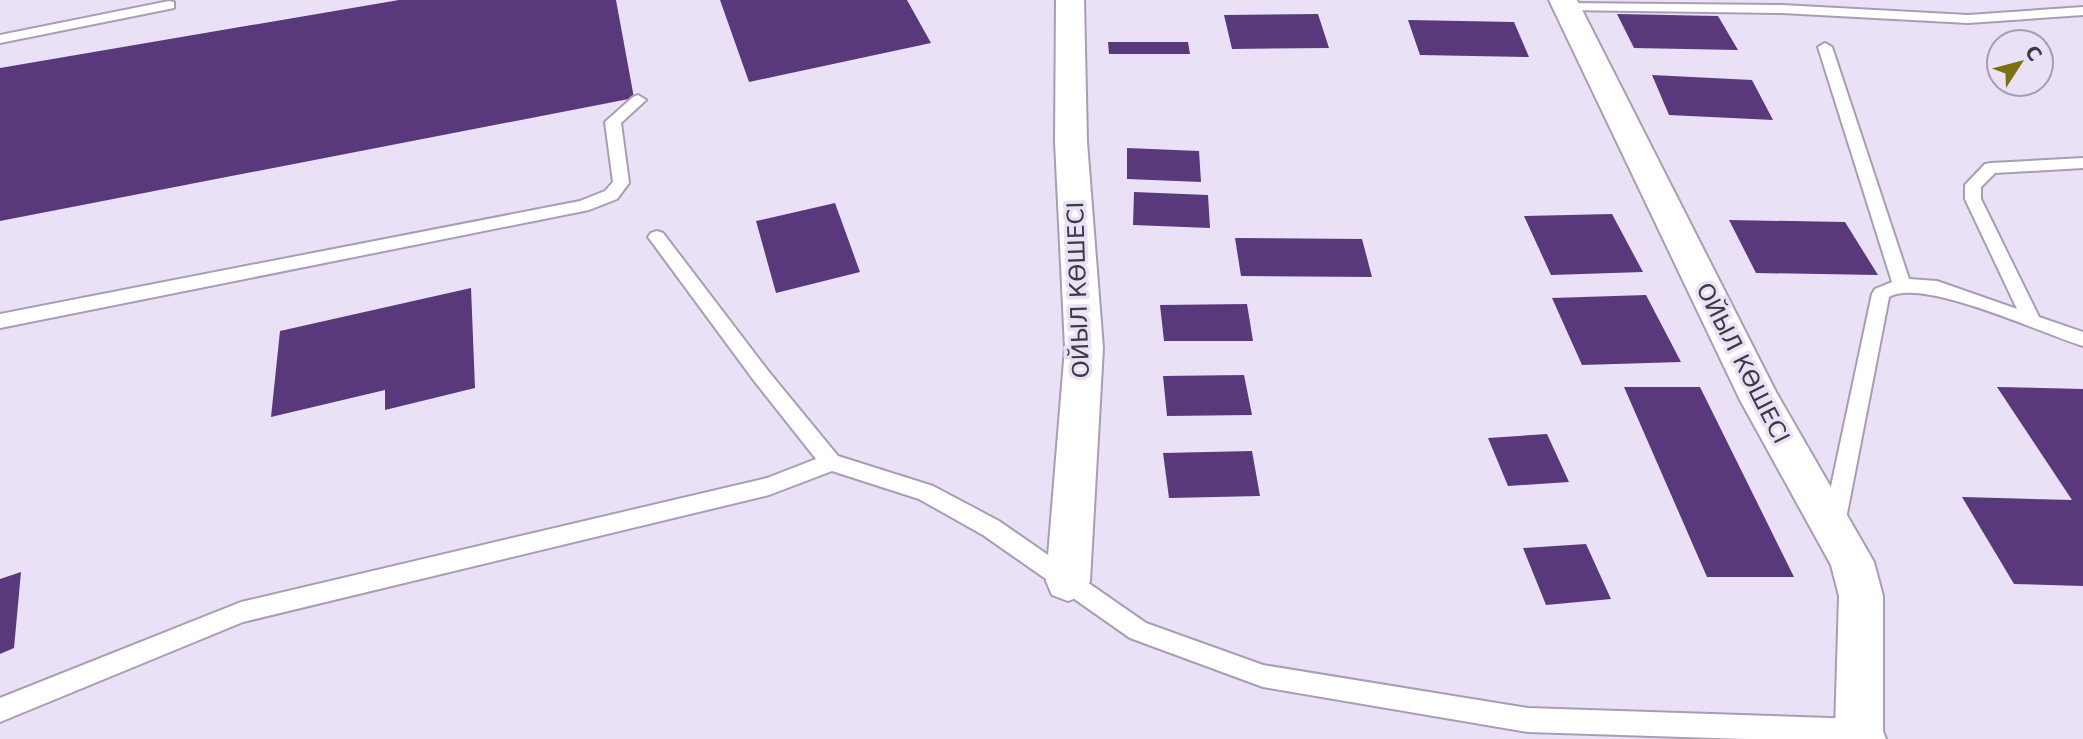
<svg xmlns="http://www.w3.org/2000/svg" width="2083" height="739" font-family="'DejaVu Sans',sans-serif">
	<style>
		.building { fill: #59397c }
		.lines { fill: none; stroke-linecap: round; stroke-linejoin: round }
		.lane-casing { stroke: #a79eb3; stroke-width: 4 }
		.street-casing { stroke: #a79eb3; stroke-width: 4 }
		.lane { fill: #fff; fill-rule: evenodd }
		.street { fill: #fff; fill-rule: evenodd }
		.labels { text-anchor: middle; stroke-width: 7; stroke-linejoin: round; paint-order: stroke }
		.street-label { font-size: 23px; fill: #3d3a42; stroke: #eae1f7 }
	</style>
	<rect width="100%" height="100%" fill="#eae1f7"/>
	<!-- building -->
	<path class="building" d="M399 0H616L634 98 0 221V68Z
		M720 0H907L931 43 749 82Z
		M1318 14 1329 48 1232 49 1224 15Z
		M1617 14 1718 16 1738 50 1634 48Z
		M1408 20 1514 22 1529 57 1420 55Z
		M1108 42H1188L1190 54H1109Z
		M1652 75 1752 80 1773 120 1669 115Z
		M1127 148 1199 151 1201 182 1127 179Z
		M1134 192 1208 195 1210 228 1133 225Z
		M835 203 860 272 776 293 756 221Z
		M1612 214 1643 272 1551 275 1524 216Z
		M1729 220 1845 222 1878 275 1756 273Z
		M1235 238 1362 239 1372 277 1241 276Z
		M471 288 475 388 385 410V390L271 417 280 331Z
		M1646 295 1681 362 1582 365 1552 298Z
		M1247 304 1253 341H1164L1160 305Z
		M1244 375 1252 415 1167 416 1163 376Z
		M1624 387H1700L1794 577H1707Z
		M1997 387 2083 389V586L2014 584 1962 497 2072 500Z
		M1547 434 1569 482 1508 486 1488 438Z
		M1252 451 1260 496 1169 498 1163 453Z
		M1586 544 1611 599 1546 605 1523 548Z
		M21 572 14 648 0 654V579Z"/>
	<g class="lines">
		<!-- lane casing -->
		<g class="lane-casing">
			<path id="lane" d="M169 1 174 2V8L0 43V35Z
				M1567 3 1782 5 1968 15 2083 7V15L1968 23 1782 13 1562 10 1560 7Z
				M1825 43 1832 47 1909 279 1937 281 2017 309 1965 199V185L1985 164 1991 163 2083 158V168L1995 173 1981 187V199L2039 317 2083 332V346C2043 334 1923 277 1889 297L1845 524 1842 530 1834 533 1826 530 1823 524 1872 294 1875 289 1892 282 1818 47Z
				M638 95 646 100 621 123 629 183 617 199 589 210 0 328V314L580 201 605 191 613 182 605 122 633 97Z
				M657 231 663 233 769 372 838 456 933 486 999 521 1146 623 1263 665 1528 708 1859 719 1868 723 1871 731 1868 739H1746L1528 732 1263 687 1130 638 983 535 919 499 832 471 769 495 243 622 0 722V698L241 602 767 478 816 459 755 382 651 241 648 237 651 233Z"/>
		</g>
		<!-- street casing -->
		<g class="street-casing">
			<path id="street" d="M1056 0H1084L1087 142 1103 348 1090 581 1084 595 1068 601 1052 595 1046 581 1065 348 1055 142Z
				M1549 0H1577L1776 392 1874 562 1883 596V731L1886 739H1838L1835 731 1839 596 1831 565 1740 400Z"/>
		</g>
		<!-- lane -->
		<use href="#lane" class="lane"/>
		<!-- street -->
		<use href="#street" class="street"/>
	</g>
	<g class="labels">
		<!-- street labels -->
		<g class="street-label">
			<text transform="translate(1078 290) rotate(-92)" y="8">ОЙЫЛ КӨШЕСІ</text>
			<text transform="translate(1743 363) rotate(63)" y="8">ОЙЫЛ КӨШЕСІ</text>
		</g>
	</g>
	<!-- north arrow -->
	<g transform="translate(2020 63) rotate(54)"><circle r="33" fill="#eae1f7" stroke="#a59eaf" stroke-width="2"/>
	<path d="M0-5L12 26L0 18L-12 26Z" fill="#7c6f0c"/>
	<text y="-10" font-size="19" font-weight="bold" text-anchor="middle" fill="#3d3a42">С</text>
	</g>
</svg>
